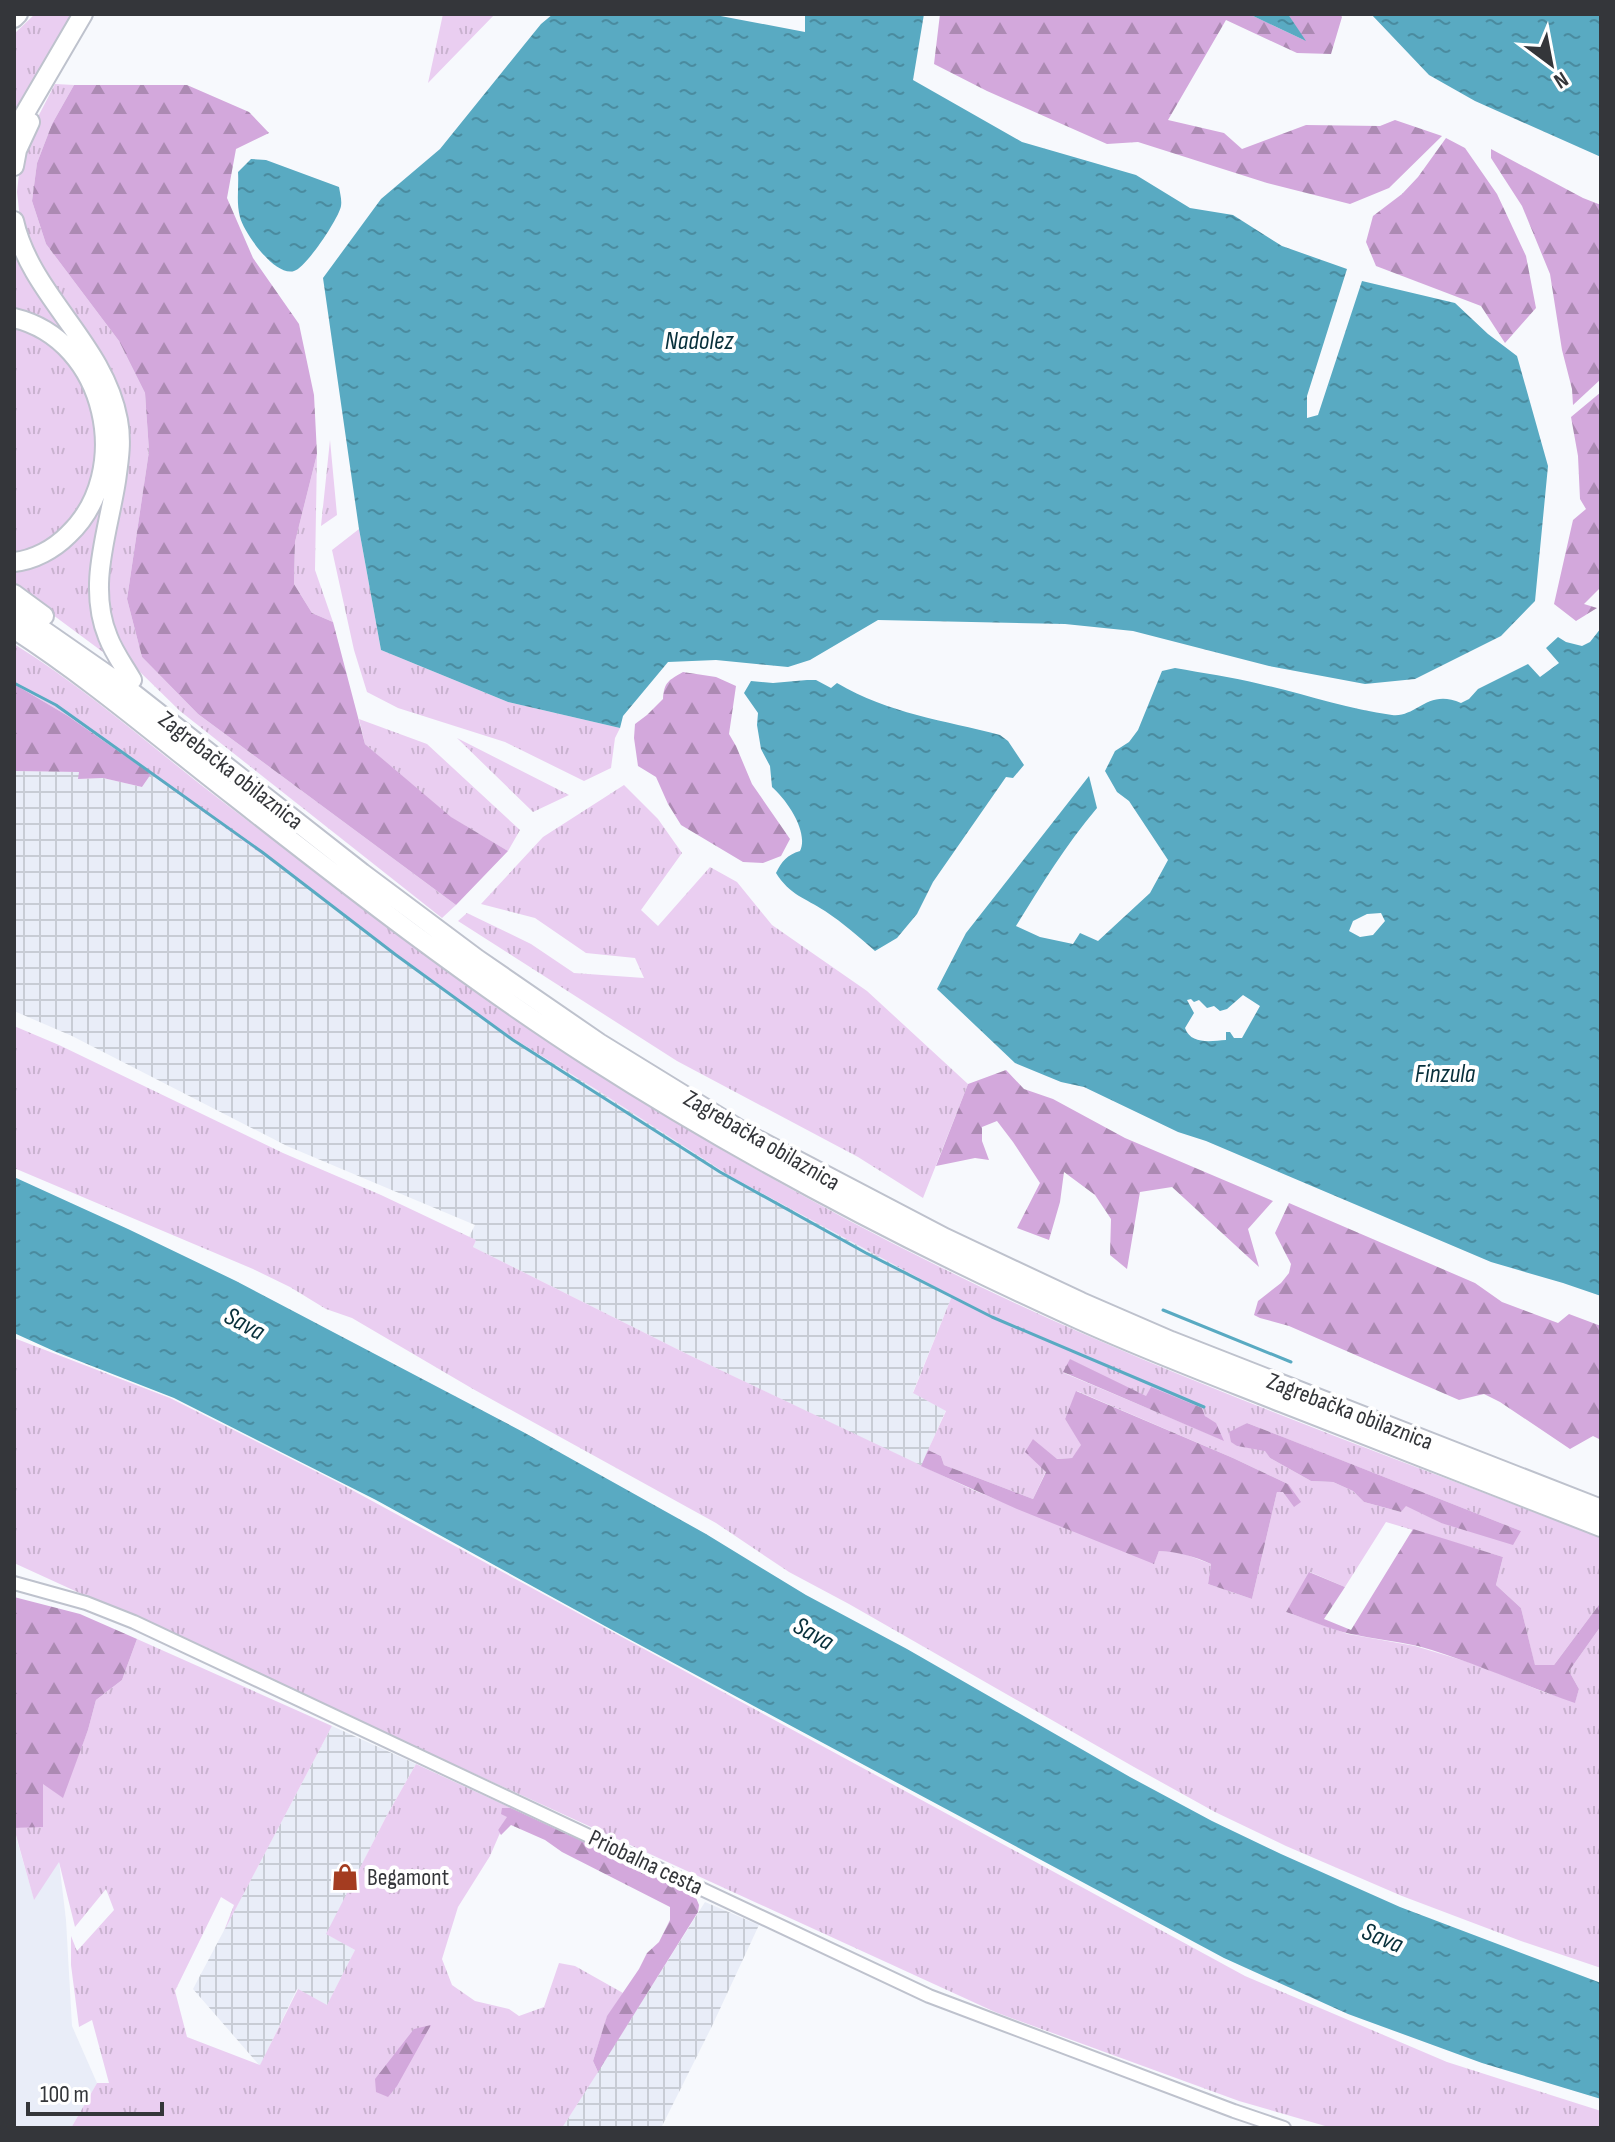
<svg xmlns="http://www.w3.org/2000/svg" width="1615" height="2142" font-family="'Sofia Sans Condensed',sans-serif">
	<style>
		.built { fill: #e9edf8 }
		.industrial { fill: url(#industrial-grid) }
		.grass { fill: url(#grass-tufts); fill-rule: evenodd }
		.forest { fill: url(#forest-firs) }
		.water { fill: url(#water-ripples); fill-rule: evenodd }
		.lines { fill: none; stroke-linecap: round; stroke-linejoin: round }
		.stream { stroke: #59aac2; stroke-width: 3 }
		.minor-casing { stroke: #bec2cd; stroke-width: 16 }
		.highway-casing { stroke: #bec2cd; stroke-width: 22 }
		.minor { stroke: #fff; stroke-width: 12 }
		.highway { stroke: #fff; stroke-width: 18 }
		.labels { text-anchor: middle; stroke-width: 8; stroke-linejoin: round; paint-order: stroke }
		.street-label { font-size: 24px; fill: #34363a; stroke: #fff }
		.poi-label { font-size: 24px; fill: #34363a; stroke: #fff; text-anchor: start }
		.water-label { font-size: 26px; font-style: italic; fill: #08303b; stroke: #fff }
	</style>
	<defs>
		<pattern id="industrial-grid" width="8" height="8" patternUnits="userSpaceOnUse" patternTransform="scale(2)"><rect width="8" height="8" fill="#e9edf8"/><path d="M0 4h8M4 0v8" fill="none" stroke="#c8ccd5"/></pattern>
		<pattern id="grass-tufts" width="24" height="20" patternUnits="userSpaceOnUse" patternTransform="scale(2)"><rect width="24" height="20" fill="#eacef1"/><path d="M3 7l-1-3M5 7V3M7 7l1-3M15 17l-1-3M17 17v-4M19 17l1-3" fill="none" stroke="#c9b2cf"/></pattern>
		<pattern id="forest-firs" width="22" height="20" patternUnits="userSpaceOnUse" patternTransform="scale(2)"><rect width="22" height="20" fill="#d3a8dc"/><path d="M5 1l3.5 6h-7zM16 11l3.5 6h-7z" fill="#ac8ab3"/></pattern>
		<pattern id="water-ripples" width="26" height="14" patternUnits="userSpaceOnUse" patternTransform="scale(2)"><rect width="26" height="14" fill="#59aac2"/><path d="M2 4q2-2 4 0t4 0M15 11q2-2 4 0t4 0" fill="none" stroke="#4a8b9f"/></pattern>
	</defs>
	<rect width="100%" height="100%" fill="#f7f9fd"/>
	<!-- built -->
	<path class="built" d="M14 1830 34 1899 59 1861 66 1920 72 2026 97 2083 71 2128H14Z"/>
	<!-- industrial -->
	<path class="industrial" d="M14 771 79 772V779L103 778 142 787 151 774 311 890 485 1021 597 1090 730 1176 952 1296 913 1392 946 1410 921 1466 689 1355 473 1247 475 1240 469 1237 475 1225 287 1146 72 1036 14 1011Z
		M332 1726 416 1764 386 1817 327 1934 355 1950 327 2006 297 1989 260 2066 193 1989Z
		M705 1902 759 1925 712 2026 661 2128H562Z"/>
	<!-- grass -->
	<path class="grass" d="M35 14H73L14 112V34Z
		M443 14H495L428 83Z
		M55 84 74 85 52 124 37 163 32 201 46 244 119 341 145 393 149 451 127 599 142 657 198 714 456 905 442 918 180 711 140 672 125 651 114 627 108 600 107 568 127 451 42 273 20 219 17 192 20 164 27 138Z
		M14 244 89 361 14 311Z
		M14 325 51 343 79 374 99 431 94 477 73 520 45 543 29 550 14 553Z
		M330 440 337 515 321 526Z
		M113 451 93 556 115 661 14 586V566L65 546Z
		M317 454 315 570 333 622 312 613 294 584 295 542Z
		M359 529 381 650 508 702 620 728 615 738 611 768 584 781 505 742 398 708 367 692 354 650 332 550Z
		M14 644C90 691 156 751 227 805 347 896 466 988 592 1070 703 1141 818 1207 936 1265 1150 1372 1379 1451 1601 1538V1602L1554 1665 1535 1666 1521 1608 1496 1585 1503 1557 1386 1522 1345 1587 1310 1572 1286 1612 1348 1634 1415 1646 1478 1665 1541 1691 1575 1702 1579 1689 1569 1671 1601 1626V1968L1521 1941 1402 1896 1286 1846 1215 1812 1134 1767 849 1604 789 1572 716 1523 473 1389 352 1318 326 1309 290 1287 253 1269 14 1168V1026L59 1045 283 1153 381 1195 476 1240 473 1247 689 1355 973 1490 1154 1563 1159 1551 1179 1552 1211 1564 1208 1584 1252 1599 1277 1492H1283L1288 1484 1233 1458 1077 1391 1065 1419 1082 1445 1072 1458 1056 1459 1033 1439 1046 1471 1033 1499 944 1465 941 1456 928 1450 946 1411 913 1393 952 1296 730 1176 597 1090 485 1021 311 890 109 744 68 716 14 684ZM1071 1360 1146 1397 1151 1388 1203 1413 1223 1440 1064 1373ZM1247 1423 1521 1531 1441 1523 1406 1505 1401 1512 1364 1502 1353 1491 1333 1482 1311 1481 1270 1458 1265 1450 1237 1446 1229 1433Z
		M359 719 427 744 520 830 508 851 450 817 365 744Z
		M457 738 569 795 533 812Z
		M624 785 658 819 682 853 641 910 658 926 710 867 737 882 772 925 867 991 968 1084 923 1198 858 1157 677 1061 458 921 467 913 531 944 574 973 644 978 635 958 586 953 535 918 481 904 543 837Z
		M14 1338 170 1398 341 1484 1245 1976 1447 2062 1601 2111V2128H1332L1239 2101 995 2012 14 1563Z
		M137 1639 332 1726 224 1931 234 1905 221 1897 175 1991 187 2037 260 2065 298 1989 327 2005 355 1950 326 1934 386 1817 416 1764 511 1808H502L508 1817 498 1830 500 1833 490 1856 458 1907 442 1959 452 1985 475 2001 509 2009 519 2016 544 2007 559 1963 575 1966 623 1993 607 2017 593 2061 598 2072 562 2128H71L97 2083H109L92 2020 79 2027 71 1965V1936L77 1951 114 1910 106 1889 75 1927 59 1862 34 1900 14 1828 43 1826V1783L62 1797 88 1730 96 1700 122 1680Z"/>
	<!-- forest -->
	<path class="forest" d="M940 14H1249L1304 40 1288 14H1340L1342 17 1331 54 1297 53 1226 20 1168 120 1224 133 1242 149 1306 125 1380 126 1395 120 1442 136 1389 188 1350 204 1267 183 1138 142 1107 144 987 91 934 64Z
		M74 85H187L249 112 269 133 236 149 227 198 253 258 299 324 314 395 317 454 295 542 294 584 312 613 333 622 365 744 451 817 508 851 456 905 198 714 142 657 127 599 149 451 145 393 119 341 46 244 32 201 37 163 52 124Z
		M1446 138 1465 148 1497 194 1526 256 1536 308 1505 343 1481 306 1376 266 1366 242 1373 216 1402 194 1418 177Z
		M1491 149 1583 198 1601 205V379L1573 405 1572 389 1562 350 1550 274 1522 206 1491 158Z
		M1601 392V587L1584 604 1597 608 1576 621 1554 604 1573 520 1586 509 1580 499 1578 456 1571 417Z
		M683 672 716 677 736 686 729 734 736 746 752 784 790 839 781 856 763 863 743 862 681 825 668 804 656 777 638 766 634 738 635 724 647 715 663 699C664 682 669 680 683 672Z
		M14 684 68 716 151 774 142 787 103 778 78 779 79 772 14 771Z
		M1006 1070 1024 1089 1053 1099 1125 1138 1273 1201 1248 1229 1259 1267 1172 1187 1140 1192 1127 1269 1110 1255 1111 1219 1095 1195 1064 1172 1060 1202 1049 1240 1017 1228 1040 1183 1013 1142 997 1121 982 1127V1141L989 1160 975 1158 936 1166 968 1084Z
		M1289 1203 1475 1283 1502 1302 1558 1323 1569 1314 1601 1326V1440L1593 1436 1570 1449 1500 1402 1484 1394 1459 1400 1289 1326 1260 1318 1254 1315 1258 1301 1281 1283 1289 1273 1291 1264 1275 1233Z
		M1070 1359 1146 1396 1151 1387 1202 1408 1205 1416 1216 1423 1224 1441 1063 1372Z
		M1076 1391 1233 1458 1288 1484 1301 1502 1294 1507 1283 1492H1277L1252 1599 1208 1584 1211 1564C1194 1556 1178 1552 1159 1551L1154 1564 1017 1509 921 1466 928 1450 941 1456 944 1465 1033 1499 1046 1472 1025 1452 1033 1439 1057 1459 1072 1458 1081 1445 1065 1419Z
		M1247 1423 1283 1437 1521 1531 1513 1545 1441 1523 1406 1506 1401 1512 1364 1502 1353 1491 1333 1482 1311 1481 1270 1458 1265 1451 1237 1446 1231 1442 1229 1432Z
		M1413 1529 1503 1557 1496 1585 1521 1608 1535 1665H1554L1601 1602V1626L1569 1671 1579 1689 1575 1703C1522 1685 1472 1661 1418 1646 1396 1641 1373 1639 1351 1634 1329 1629 1307 1619 1286 1612L1309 1572 1345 1587 1324 1619 1351 1630Z
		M14 1597 80 1614 137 1639 122 1680 96 1700 88 1730 63 1798 43 1784V1827L14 1828Z
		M502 1808H511L694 1893 699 1905 698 1912 598 2072 593 2061 607 2016 639 1969 647 1953 659 1942 670 1920V1907L562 1852 545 1840 511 1825 501 1835 498 1830 507 1817 501 1814Z
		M431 2025 397 2086 388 2097 376 2092 375 2079 414 2029Z"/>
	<!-- water -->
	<path class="water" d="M553 14H710L805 32V14H924L913 80 1022 142 1136 175 1190 208 1233 215 1282 246 1347 269 1307 396V418L1318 415 1362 281 1455 303 1488 334 1517 356 1548 466 1535 601 1501 636 1415 679 1365 684 1269 666 1133 631 1065 624 878 620 810 660 788 667 716 660 668 662 623 716 620 728 508 702 381 650 359 529 323 278 381 199 440 149 541 24Z
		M1249 14H1288L1306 41Z
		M1371 14H1601V157L1475 101 1429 75Z
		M251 159 266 160 339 187C340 193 342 200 341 206 339 218 306 268 294 271 275 277 244 233 240 217 236 203 239 186 238 172Z
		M1601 628V1296L1563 1283 1491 1262 1206 1141 1178 1132 1084 1087 1061 1082 1015 1063 937 989 966 933 1089 776 1097 808C1065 846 1042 884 1016 926L1040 937 1073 944 1080 933 1098 941 1150 893 1168 860 1129 801 1117 792 1105 771 1115 751 1129 742 1138 730 1162 671 1175 668C1203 673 1232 677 1260 684 1304 694 1347 709 1392 715 1417 718 1427 688 1461 703L1469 699 1478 689 1528 664 1540 677 1559 663 1546 648 1558 637 1566 642 1582 646 1590 642ZM1381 913 1385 921 1373 935 1360 937 1349 931 1353 921 1367 914ZM1243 995 1260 1006 1242 1038H1234L1230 1032H1226V1040C1211 1041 1191 1045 1185 1028L1194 1013 1187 1000 1191 999 1194 1002 1199 1000 1207 1008 1214 1006 1220 1011 1227 1009Z
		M807 680H816L831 688 837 683C889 714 944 720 1000 735L1008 741 1024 765 1013 778 1006 777 933 882 917 914 897 938 875 951C859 937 843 923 825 911 805 898 790 895 776 873 782 861 787 855 800 851 809 832 787 800 772 787L770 766 761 749 757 725 758 713 744 693 751 681 773 683Z
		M14 1177 128 1229 236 1281 525 1433 706 1534 806 1595 907 1649 1130 1777 1212 1821 1281 1854 1400 1907 1601 1983V2099L1482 2063 1348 2014 1224 1958 614 1631 376 1500 174 1398 56 1352 14 1333Z"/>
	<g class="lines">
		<!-- stream -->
		<path class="stream" d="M14 683 56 705 262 852 396 955 513 1040 720 1172 866 1253 992 1317 1204 1407
			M1163 1310 1291 1362"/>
		<!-- minor casing -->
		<g class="minor-casing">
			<path id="minor" d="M14 1583 86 1603 134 1622 929 1996 1234 2111 1284 2128"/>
		</g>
		<!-- highway casing -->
		<g class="highway-casing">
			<path id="highway" d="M14 18 18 14
				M14 132 83 14
				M14 166 17 150 30 122
				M14 221C31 296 104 343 118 420 122 441 119 460 116 481 108 533 87 586 108 637 114 653 124 666 132 680
				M14 318C107 340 135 472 68 535 54 549 34 560 14 562
				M14 594 44 616
				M14 610 129 690 362 873 477 959 599 1043 750 1136 945 1238 1081 1302 1171 1341 1601 1509
				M14 629C91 679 162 740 234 796 350 887 467 978 591 1058 747 1158 910 1243 1078 1319 1146 1350 1215 1376 1283 1403 1389 1445 1495 1486 1601 1527"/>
		</g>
		<!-- minor -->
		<use href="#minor" class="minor"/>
		<!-- highway -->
		<use href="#highway" class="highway"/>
	</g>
	<!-- icons -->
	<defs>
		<g id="shop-bare" transform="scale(2.16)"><path d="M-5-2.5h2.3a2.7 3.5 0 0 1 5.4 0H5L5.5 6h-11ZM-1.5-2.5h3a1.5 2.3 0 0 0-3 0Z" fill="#a43c20" stroke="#fff" stroke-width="2.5" paint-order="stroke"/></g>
	</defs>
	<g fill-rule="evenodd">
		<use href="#shop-bare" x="345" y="1877"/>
	</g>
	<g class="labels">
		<!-- street labels -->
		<g class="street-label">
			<text transform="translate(231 770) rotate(38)" y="8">Zagrebačka obilaznica</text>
			<text transform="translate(762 1140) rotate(30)" y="8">Zagrebačka obilaznica</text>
			<text transform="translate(1350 1411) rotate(21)" y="8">Zagrebačka obilaznica</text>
			<text transform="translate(646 1862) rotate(25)" y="8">Priobalna cesta</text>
		</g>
		<!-- poi labels -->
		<g class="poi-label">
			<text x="367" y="1885">Begamont</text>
		</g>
		<!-- water labels -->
		<g class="water-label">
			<text x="699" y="349">Nadolez</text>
			<text x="1445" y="1082">Finzula</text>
			<text transform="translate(245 1323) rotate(28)" y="9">Sava</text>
			<text transform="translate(814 1633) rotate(29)" y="9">Sava</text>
			<text transform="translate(1383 1937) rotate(22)" y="9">Sava</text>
		</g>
	</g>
	<!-- border -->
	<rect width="1615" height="2142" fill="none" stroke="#34363a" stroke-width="32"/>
	<!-- north arrow -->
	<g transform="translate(1551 64) rotate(148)" stroke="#ffffff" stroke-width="6" paint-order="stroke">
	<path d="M0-6L14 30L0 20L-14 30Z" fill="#34363a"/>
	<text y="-12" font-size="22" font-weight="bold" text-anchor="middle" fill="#34363a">N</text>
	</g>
	<!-- scale -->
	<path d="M28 2102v12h134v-12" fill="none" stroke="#34363a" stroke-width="4"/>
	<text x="40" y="2102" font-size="24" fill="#34363a" stroke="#ffffff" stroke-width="6" paint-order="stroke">100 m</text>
</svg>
